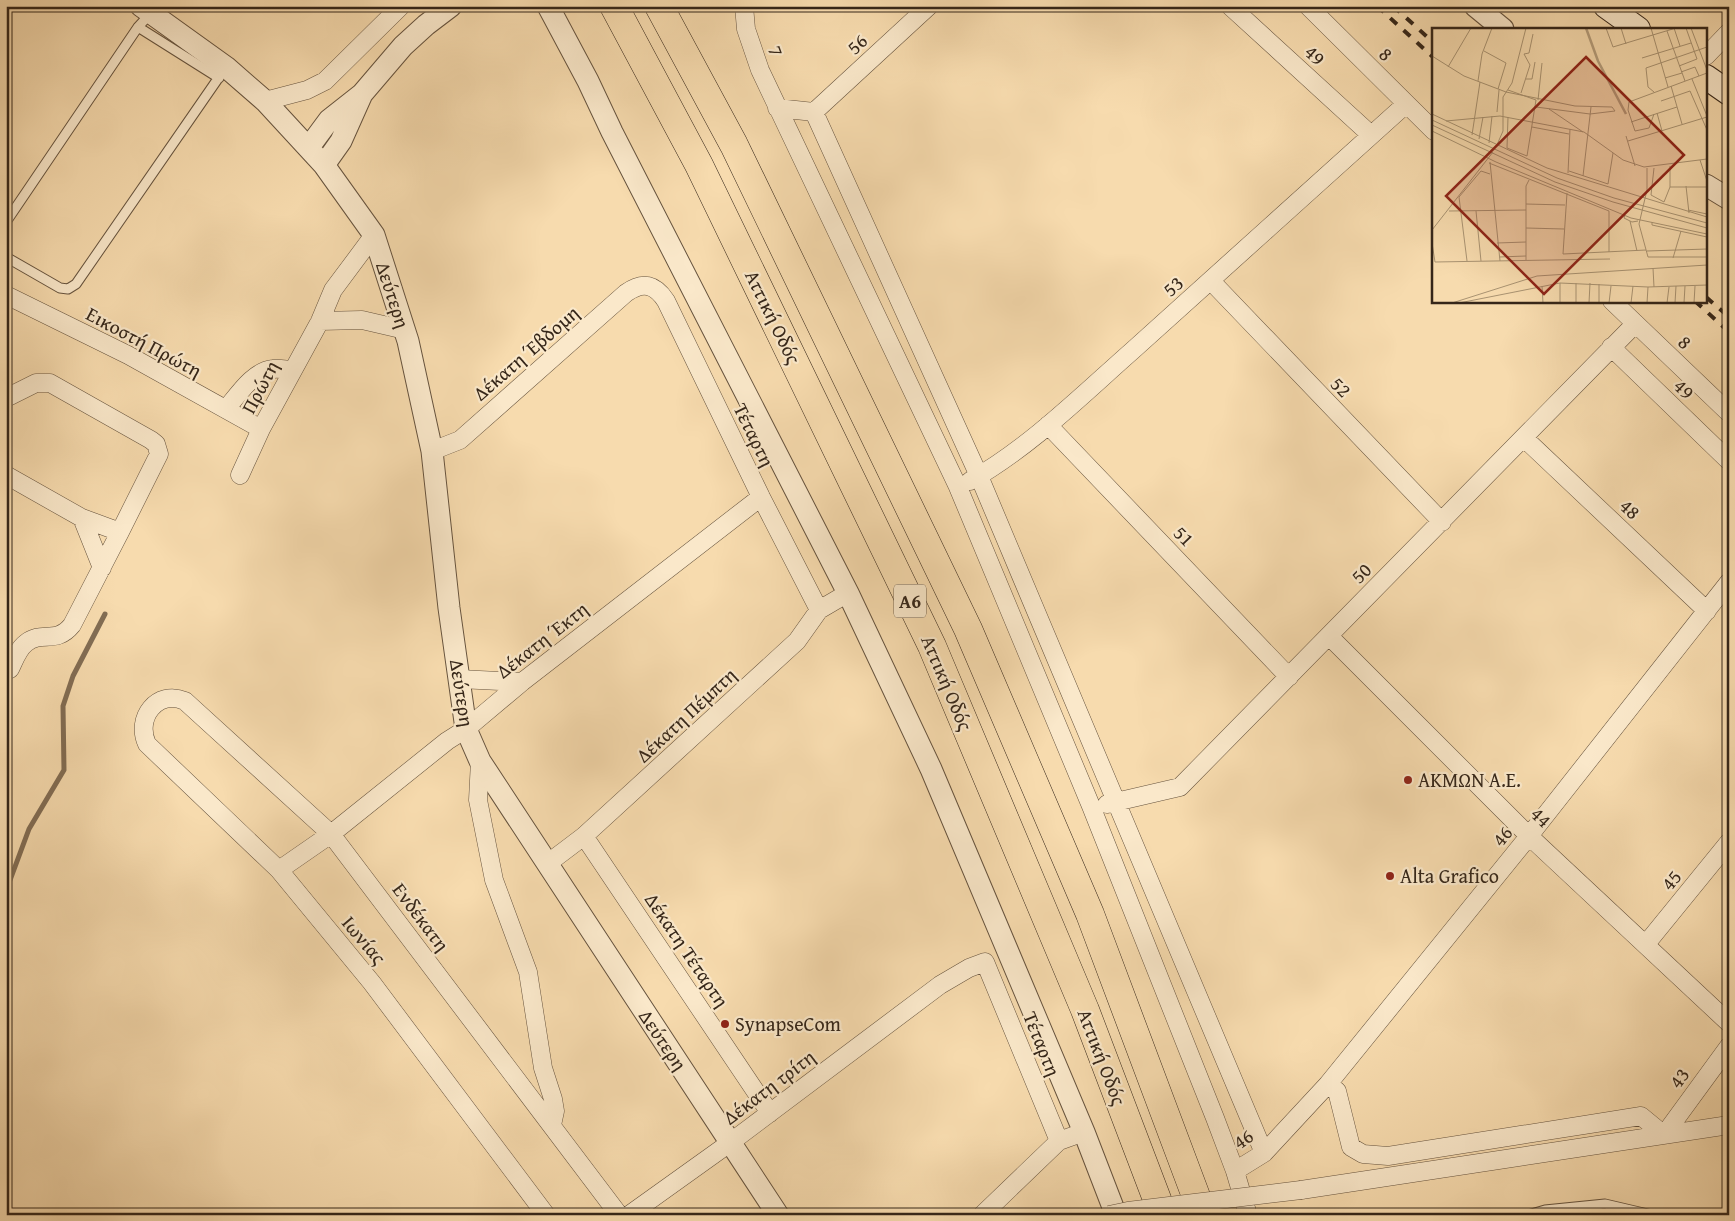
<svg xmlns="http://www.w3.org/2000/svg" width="1735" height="1221" font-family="'Gentium Book Plus',serif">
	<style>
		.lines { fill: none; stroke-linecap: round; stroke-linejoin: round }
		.stream { stroke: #826d54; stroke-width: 5 }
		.service-casing { stroke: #66533e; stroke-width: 11 }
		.minor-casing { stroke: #66533e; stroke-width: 19 }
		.tertiary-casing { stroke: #66533e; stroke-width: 23 }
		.secondary-casing { stroke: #352619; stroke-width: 26 }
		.motorway-casing { stroke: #352619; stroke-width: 29 }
		.service { stroke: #fae8ca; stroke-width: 9 }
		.minor { stroke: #fae8ca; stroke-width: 18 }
		.tertiary { stroke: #fae8ca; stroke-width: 21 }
		.secondary { stroke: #fae8ca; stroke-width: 24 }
		.motorway { stroke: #f7dbae; stroke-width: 28 }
		.rail { stroke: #352619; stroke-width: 4; stroke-dasharray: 9 9; stroke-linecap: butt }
		.minor-bridge-casing { stroke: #66533e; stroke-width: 19; stroke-linecap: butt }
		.minor-bridge { stroke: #fae8ca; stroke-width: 18 }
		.poi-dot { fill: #8f2418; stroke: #fae8ca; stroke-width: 2 }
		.labels { text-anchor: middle; stroke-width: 4.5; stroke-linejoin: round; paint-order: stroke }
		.shield { fill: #fae8ca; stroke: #70604e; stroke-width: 1 }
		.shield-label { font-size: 19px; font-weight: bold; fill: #352619 }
		.street-label { font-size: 20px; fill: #352619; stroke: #fae8ca }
		.poi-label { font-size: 20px; fill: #352619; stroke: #fae8ca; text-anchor: start }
		.inset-river { fill: none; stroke: #b59d7b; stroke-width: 2.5 }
		.inset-road { fill: none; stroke: #a99372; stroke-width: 1 }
		.view { fill: #8f2418; fill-opacity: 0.15; stroke: #8f2418; stroke-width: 2.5 }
		.inset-edge { fill: none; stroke: #352619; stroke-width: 2.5 }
	</style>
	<rect width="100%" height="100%" fill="#f7dbae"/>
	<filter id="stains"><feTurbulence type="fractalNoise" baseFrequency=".004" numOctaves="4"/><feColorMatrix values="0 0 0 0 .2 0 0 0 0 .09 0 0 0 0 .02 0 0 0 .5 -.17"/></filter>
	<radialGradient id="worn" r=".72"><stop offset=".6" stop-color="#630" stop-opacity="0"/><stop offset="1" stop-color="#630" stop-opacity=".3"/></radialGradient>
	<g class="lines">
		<!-- stream -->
		<path class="stream" d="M6 891 29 829 64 770 63 706 73 676 105 614"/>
		<!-- service casing -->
		<g class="service-casing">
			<path id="service" d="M138 27 219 78
				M6 222 138 27 151 13
				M6 257 60 288 68 289 76 284 226 67
				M1528 1215 1545 1210 1605 1204 1652 1215"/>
		</g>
		<!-- minor casing -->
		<g class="minor-casing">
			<path id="minor" d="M744 6 746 29 760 70 958 487 1091 806 1215 1118 1235 1171 1248 1215
				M1230 6 1371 135
				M1308 6 1434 131
				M1706 56 1729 32
				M265 101 307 90 325 81 401 6
				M777 108 814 112
				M814 112 979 476 1264 1153
				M814 112 929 6
				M1211 281 1442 522
				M6 295 128 355 261 429
				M1612 301 1729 413
				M320 321 362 320 405 330
				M1611 347 1729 461
				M6 398 36 383H50L151 440 156 444 159 454 120 532 72 625C56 645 42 630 26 643 18 649 14 661 10 669L6 668
				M226 409C238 395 253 371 273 369 280 368 287 370 293 370
				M1048 425 1289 677
				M1524 438 1707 611
				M432 451 460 440 626 293C643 281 655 284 666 301L761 497 819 610
				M6 475 82 518 120 532
				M240 475 261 429 320 321 333 290 374 235
				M970 481C1030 447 1081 396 1132 351 1224 269 1314 186 1406 104
				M82 518 102 568
				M1329 636 1529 836 1729 1023
				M459 679 522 682
				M480 761 478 800 494 880 528 972 543 1068 553 1099 555 1111 552 1125
				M1107 804 1180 787 1635 324
				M584 836 770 1113
				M547 864 584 836 797 641 819 610 848 593
				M279 870 331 834 447 741 466 729 522 682 761 497
				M1646 944 1729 842
				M1328 1084 1337 1091 1351 1147 1363 1154 1388 1156 1641 1116 1664 1135 1729 1046
				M1235 1171 1264 1153 1328 1084 1529 836 1729 582
				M1301 1190 1729 1125
				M546 1215 372 983 279 870 147 744C135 718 157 689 185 701L331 834 619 1215
				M629 1215 731 1142 940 985 969 968 985 962 1059 1141
				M982 1215 1059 1141 1084 1132"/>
		</g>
		<!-- tertiary casing -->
		<g class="tertiary-casing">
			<path id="tertiary" d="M141 6 226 67 265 101 324 165 374 235 408 341 432 451 449 608 466 729 480 761 778 1215
				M548 6 588 81 612 132 848 593 931 769 1084 1132 1116 1215
				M1475 6 1503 29
				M309 147 329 120 362 94 403 46 426 25 451 6
				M324 165 341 141 362 94
				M1706 185 1729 199"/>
		</g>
		<!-- secondary casing -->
		<g class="secondary-casing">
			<path id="secondary" d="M1606 6 1638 29
				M1706 77 1729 93"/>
		</g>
		<!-- motorway casing -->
		<g class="motorway-casing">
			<path id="motorway" d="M614 6 699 165 932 646 1085 1010 1163 1215
				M659 6 734 145 968 629 1090 914 1203 1215"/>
		</g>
		<!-- service -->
		<use href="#service" class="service"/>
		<!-- minor -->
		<use href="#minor" class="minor"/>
		<!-- tertiary -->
		<use href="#tertiary" class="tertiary"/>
		<!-- secondary -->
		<use href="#secondary" class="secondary"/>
		<!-- motorway -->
		<use href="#motorway" class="motorway"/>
		<!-- rail -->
		<path class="rail" d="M1377 6 1434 58
			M1393 6 1434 43
			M1706 297 1729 317
			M1695 301 1729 332"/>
		<!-- minor-bridge casing -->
		<g class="minor-bridge-casing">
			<path id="minor-bridge" d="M1109 1215 1128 1211 1301 1190"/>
		</g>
		<!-- minor-bridge -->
		<use href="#minor-bridge" class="minor-bridge"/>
	</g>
	<!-- markers -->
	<g class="poi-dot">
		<circle cx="1408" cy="780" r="5"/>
		<circle cx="1390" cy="876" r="5"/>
		<circle cx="725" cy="1024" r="5"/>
	</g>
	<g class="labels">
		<!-- shield labels -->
		<rect class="shield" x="894" y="584.5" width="32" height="33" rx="4"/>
		<g class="shield-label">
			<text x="910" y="608">Α6</text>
		</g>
		<!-- street labels -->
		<g class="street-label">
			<text transform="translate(857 44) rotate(-43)" y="7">56</text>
			<text transform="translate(776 51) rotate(70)" y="7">7</text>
			<text transform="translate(1386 54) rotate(45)" y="7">8</text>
			<text transform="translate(1315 55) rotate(42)" y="7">49</text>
			<text transform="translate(1173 286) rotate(-42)" y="7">53</text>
			<text transform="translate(393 295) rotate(72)" y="7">Δεύτερη</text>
			<text transform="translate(773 317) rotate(64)" y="7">Αττική Οδός</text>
			<text transform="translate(144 342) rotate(28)" y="7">Εικοστή Πρώτη</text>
			<text transform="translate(1685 342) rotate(44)" y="7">8</text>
			<text transform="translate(526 353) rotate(-41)" y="7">Δέκατη Έβδομη</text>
			<text transform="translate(260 387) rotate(-62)" y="7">Πρώτη</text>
			<text transform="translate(1341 387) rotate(46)" y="7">52</text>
			<text transform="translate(1684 389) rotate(44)" y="7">49</text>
			<text transform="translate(754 435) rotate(64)" y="7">Τέταρτη</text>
			<text transform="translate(1630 509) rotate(43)" y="7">48</text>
			<text transform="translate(1184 536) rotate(46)" y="7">51</text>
			<text transform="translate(1361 573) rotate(-45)" y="7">50</text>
			<text transform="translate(542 640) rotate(-38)" y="7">Δέκατη Έκτη</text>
			<text transform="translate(947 683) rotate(67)" y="7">Αττική Οδός</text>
			<text transform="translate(462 693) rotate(81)" y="7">Δεύτερη</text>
			<text transform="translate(686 715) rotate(-43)" y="7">Δέκατη Πέμπτη</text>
			<text transform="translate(1541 817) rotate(44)" y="7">44</text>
			<text transform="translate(1502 836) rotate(-51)" y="7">46</text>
			<text transform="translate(1671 880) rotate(-51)" y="7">45</text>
			<text transform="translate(421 917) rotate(53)" y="7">Ενδέκατη</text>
			<text transform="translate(364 940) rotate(50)" y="7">Ιωνίας</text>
			<text transform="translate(687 950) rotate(56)" y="7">Δέκατη Τέταρτη</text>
			<text transform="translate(663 1040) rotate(56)" y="7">Δεύτερη</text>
			<text transform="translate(1042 1044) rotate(68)" y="7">Τέταρτη</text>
			<text transform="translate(1102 1057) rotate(69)" y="7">Αττική Οδός</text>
			<text transform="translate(1679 1078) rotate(-54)" y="7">43</text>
			<text transform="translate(769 1087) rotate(-37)" y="7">Δέκατη τρίτη</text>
			<text transform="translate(1243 1139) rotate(-35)" y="7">46</text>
		</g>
		<!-- poi labels -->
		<g class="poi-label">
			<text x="1418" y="787">ΑΚΜΩΝ Α.Ε.</text>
			<text x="1400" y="883">Alta Grafico</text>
			<text x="735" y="1031">SynapseCom</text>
		</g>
	</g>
	<!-- overview -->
	<g transform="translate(1432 28)">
		<rect width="275" height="275" fill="#f7dbae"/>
		<path class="inset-river" d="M154 0 166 33 194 86"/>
		<path class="inset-road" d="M174 0 181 19 244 0M189 0 194 16M219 0 236 59M242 0 248 18M259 0 275 42M235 3 253 53M52 23 74 35 66 61M92 26 97 25 101 6M0 28 32 48 74 64 143 78 180 79 183 83 158 86 104 79M210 30 259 15M247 38 265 31 254 0M16 39 39 0M249 44 263 39 267 48M233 50 250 45M94 51H100L103 34M260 51 275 88M46 53 50 26 60 0M239 58 250 96M222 64 216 59 214 40 275 19M89 65 98 37 92 26M106 72 110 35M229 73 258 63 275 102M117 81 151 104M65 84 67 62M225 85 230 103M0 86 115 140 275 189M222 86 217 100 203 103 196 82 197 74 275 45M0 92 125 150 182 170 275 195M14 93 68 88 152 104 191 132 212 139 275 131M199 94 245 79M0 97 123 154 181 174 275 200M100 99 137 106M0 103 64 134 199 190 275 206M40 107 48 54M194 108 203 138M47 111 51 89M196 113 275 89M57 115 60 88M64 119 71 103V69L80 55 94 0M75 120 95 128 104 72 76 62M75 120 76 89M268 132 275 153M58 134 68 233M57 135 177 183M215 140V162L207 196 216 229H275M222 140 219 167 232 174 238 159V138M137 143 176 156 181 125M136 145 138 101M151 148 159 79M254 158 257 185M238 159H275M94 176 133 177M256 182 275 186M17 183 94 182M44 183 49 233M193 187 192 190 200 194 206 193M198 193 205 223M220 194V197L275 209M94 200 132 201M0 202 61 124M0 215 3 234 178 231M65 215 94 214M215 223 275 221M177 224V183M131 226 214 222M131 226 135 165M67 229 94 228M241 230 249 203M94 232V158L97 152M35 233 27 169 49 143 58 146M221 240 222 259M128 255V275M110 258 111 275M20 275 105 248 275 237M27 275 128 255 216 259 275 257M144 275V255M157 275 158 255M167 275V256M177 275 179 258M199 275 201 258M215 275 216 259M235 275 237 259M243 275 244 258M252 275 253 258M262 275 263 258"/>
		<path class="view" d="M154 29 252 127 112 266 14 168Z"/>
		<rect width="275" height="275" class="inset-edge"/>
	</g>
	<!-- margin -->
	<rect width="1735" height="1221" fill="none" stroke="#f7dbae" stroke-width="25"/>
	<rect x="8" y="8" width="1720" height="1206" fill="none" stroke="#352619" stroke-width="2.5"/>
	<rect x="12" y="12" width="1710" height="1196" fill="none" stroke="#352619"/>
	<rect width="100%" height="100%" filter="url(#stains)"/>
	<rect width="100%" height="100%" fill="url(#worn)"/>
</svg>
